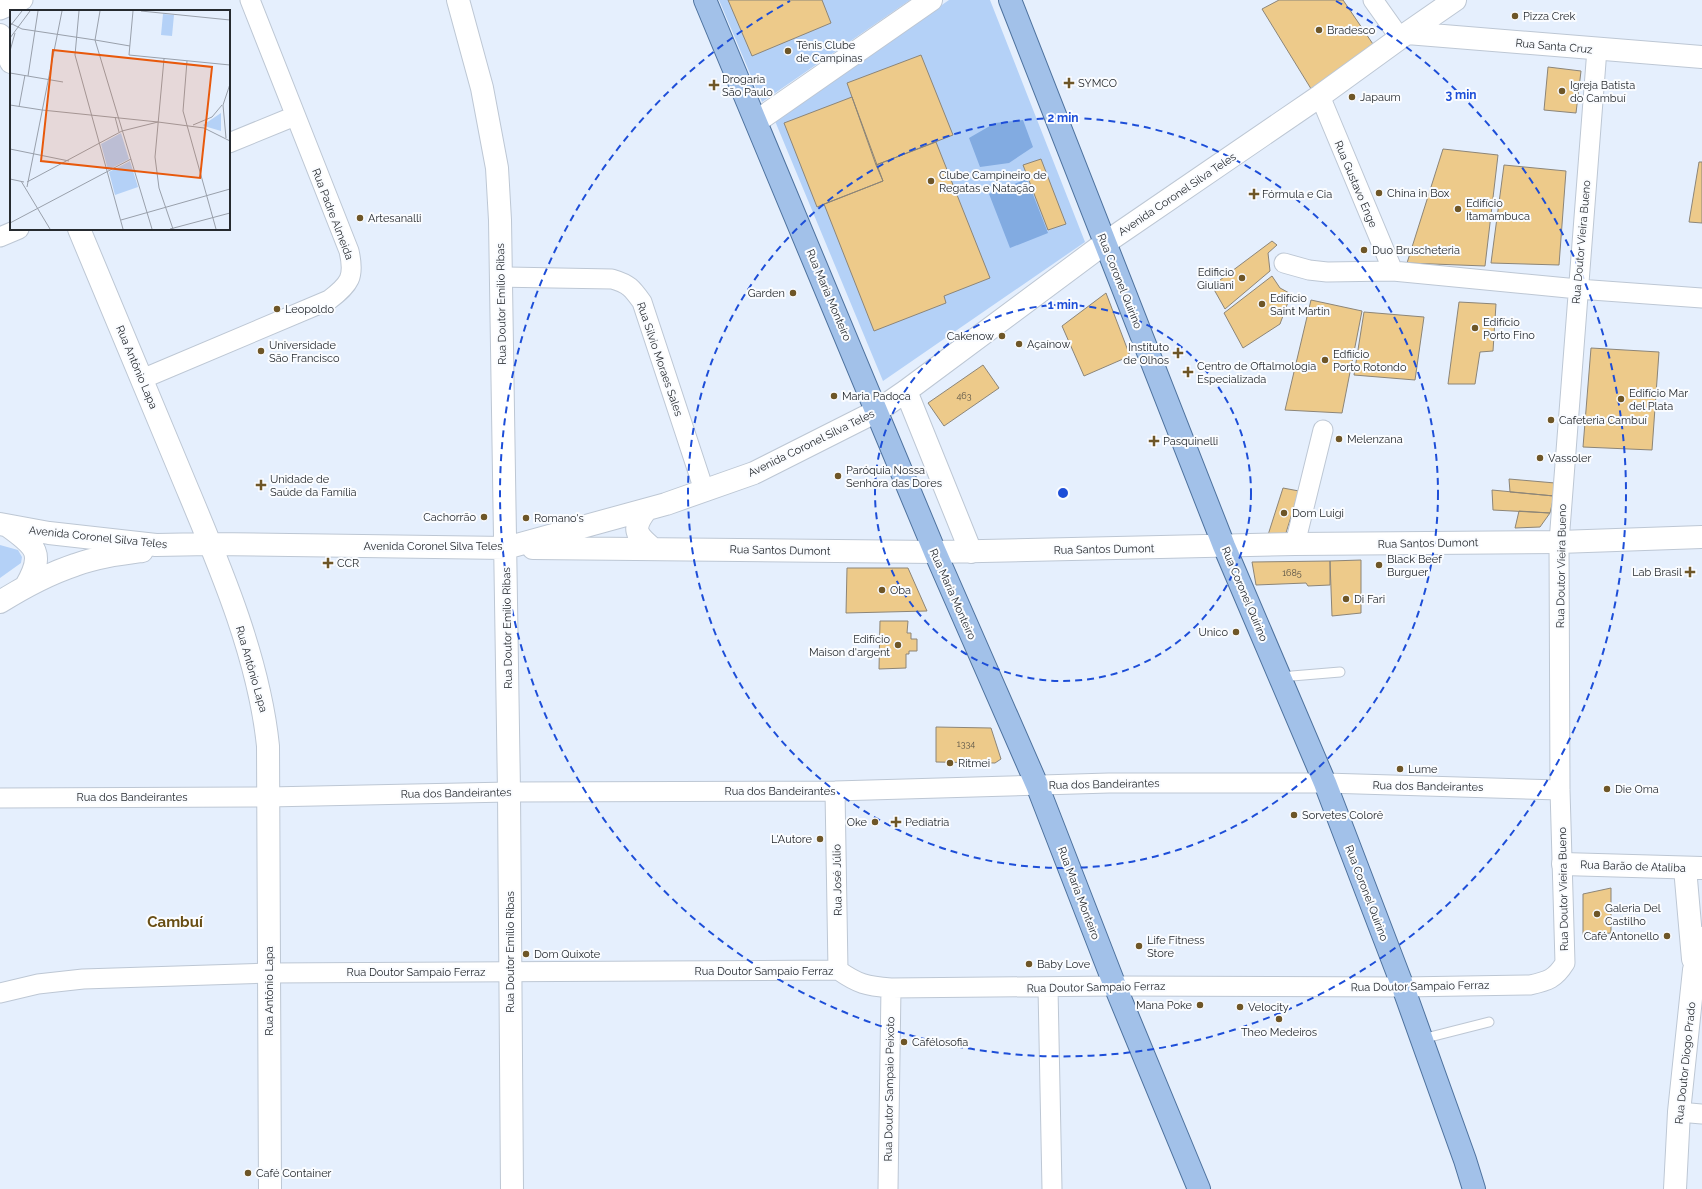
<svg xmlns="http://www.w3.org/2000/svg" width="1702" height="1189" font-family="Raleway,sans-serif">
	<style>
		.green { fill: #b4d1f7 }
		.water { fill: #82abe1 }
		.building { fill: #edca8a; stroke: #8c8578 }
		.lines { fill: none; stroke-linecap: round; stroke-linejoin: round }
		.lane-casing { stroke: #bdc7d4; stroke-width: 11 }
		.street-casing { stroke: #bdc7d4; stroke-width: 21 }
		.secondary-casing { stroke: #bdc7d4; stroke-width: 24 }
		.primary-casing { stroke: #4e729e; stroke-width: 24 }
		.lane { stroke: #fff; stroke-width: 9 }
		.street { stroke: #fff; stroke-width: 19 }
		.secondary { stroke: #fff; stroke-width: 22 }
		.primary { stroke: #a2c1e9; stroke-width: 22 }
		.ring { fill: none; stroke: #1d4ed8; stroke-width: 2; stroke-dasharray: 7 5 }
		.poi-dot { fill: #6e5627; stroke: #fafcff; stroke-width: 1.5 }
		.labels { text-anchor: middle; stroke-width: 4; stroke-linejoin: round; paint-order: stroke }
		.number-label { font-size: 9px; fill: #585246 }
		.poi-label { font-size: 11px; fill: #262a2f; stroke: #fafcff; text-anchor: start }
		.street-label { font-size: 11px; fill: #262a2f; stroke: #fafcff }
		.district-label { font-size: 15px; font-weight: bold; fill: #684e14; stroke: #fafcff }
		.inset-road { fill: none; stroke: #99a0ab; stroke-width: 1 }
		.view { fill: #e8590c; fill-opacity: 0.15; stroke: #e8590c; stroke-width: 2 }
		.inset-edge { fill: none; stroke: #262a2f; stroke-width: 2 }
		.centre { fill: #1d4ed8; stroke: #fafcff; stroke-width: 2 }
		.ring-label { font-size: 12px; text-anchor: middle; font-weight: bold; fill: #1d4ed8; stroke: #fafcff; stroke-width: 4; stroke-linejoin: round; paint-order: stroke }
	</style>
	<rect width="100%" height="100%" fill="#e5effd"/>
	<!-- green -->
	<path class="green" d="M719 0H910L762 102Z
		M949 0H990L1085 242 883 381 775 121Z
		M0 545 18 550 22 557 21 563 0 578Z"/>
	<!-- water -->
	<path class="water" d="M1023 120 1033 147 1009 163 980 167 969 138 995 123Z
		M1027 179 1048 233 1010 248 989 194Z"/>
	<!-- building -->
	<path class="building" d="M728 0H822L831 23 752 56Z
		M1279 0H1343L1377 50 1313 92 1262 9Z
		M921 55 953 135 876 165 847 83Z
		M1548 67 1581 71 1576 113 1544 110Z
		M852 97 883 181 817 207 784 123Z
		M936 142 990 278 944 296 946 303 874 331 824 204 883 181 876 165Z
		M1443 149 1498 155 1485 266 1407 263Z
		M1041 159 1066 224 1048 230 1023 165Z
		M1699 162H1702V223L1689 222Z
		M1504 165 1566 171 1559 265 1491 263Z
		M1272 241 1277 245 1268 253 1270 271 1225 309 1212 286Z
		M1272 276 1280 288 1291 294 1280 324 1243 348 1224 313Z
		M1106 293 1130 356 1084 376 1062 326Z
		M1311 300 1362 311 1342 413 1285 410Z
		M1459 302 1496 304 1493 351 1480 352 1475 384H1448Z
		M1364 312 1424 317 1415 380 1354 375Z
		M1591 348 1659 352 1652 450 1583 447Z
		M983 365 999 388 944 426 928 403Z
		M1509 479 1555 483 1554 496 1510 492Z
		M1283 488 1299 491 1285 536 1268 535Z
		M1492 490 1554 496 1550 513 1493 510Z
		M1519 511 1550 513 1540 527 1515 528Z
		M1361 560V613L1332 616 1330 561Z
		M1330 561V585L1308 586 1306 583 1256 585 1252 562Z
		M847 568H908L927 611 846 613Z
		M880 621H908L907 633H911V639H917V651H909V654H906V668L879 669Z
		M936 727 991 728 1001 759 995 763 936 762Z
		M1611 888V933L1583 935V894Z"/>
	<g class="lines">
		<!-- lane casing -->
		<g class="lane-casing">
			<path id="lane" d="M1280 677 1340 672
				M1422 1039 1489 1022"/>
		</g>
		<!-- street casing -->
		<g class="street-casing">
			<path id="street" d="M1373 0 1400 38
				M0 10 23 0
				M1320 96 1393 271
				M229 143 295 116
				M0 237 19 229
				M1284 263 1309 270 1327 272 1393 271 1578 289 1702 298
				M501 277 612 279C629 284 632 288 642 302L704 490
				M142 379 329 300C350 284 355 277 349 251L250 0
				M1295 544 1323 430
				M835 791 838 970
				M0 798 268 797 509 792 835 791 1109 783H1325L1560 790
				M1048 988 1052 1189
				M0 993 38 984 83 979 269 973 838 970C858 984 866 986 891 988L1115 986 1403 987 1530 985C1548 981 1555 979 1565 963L1560 790 1559 542 1597 49
				M1679 1112 1702 1114
				M888 1189 891 988"/>
		</g>
		<!-- secondary casing -->
		<g class="secondary-casing">
			<path id="secondary" d="M458 0 482 88 497 168 500 220 509 792 512 1189
				M1407 33 1702 57
				M0 35 11 62
				M757 121 931 0
				M79 229C115 315 151 401 187 488 221 569 259 658 268 746L270 1189
				M906 391 971 552
				M646 510C632 529 635 534 653 549
				M0 524 49 533 156 545 210 544 506 548 666 504 754 473 877 411 906 391 1105 243 1320 96 1400 38 1455 0
				M8 526C36 546 45 553 26 586
				M533 548 935 552 1295 544 1559 542 1702 537
				M0 602C24 587 48 574 75 565 96 557 120 554 142 551
				M1563 864 1702 868
				M1685 868 1693 959
				M1675 1189 1679 1112 1694 970 1702 938"/>
		</g>
		<!-- primary casing -->
		<g class="primary-casing">
			<path id="primary" d="M705 0 935 552 1037 785 1115 986 1199 1189
				M1010 0 1224 546 1325 783 1403 987 1465 1160 1474 1189"/>
		</g>
		<!-- lane -->
		<use href="#lane" class="lane"/>
		<!-- street -->
		<use href="#street" class="street"/>
		<!-- secondary -->
		<use href="#secondary" class="secondary"/>
		<!-- primary -->
		<use href="#primary" class="primary"/>
	</g>
	<!-- distance rings -->
	<g class="ring">
		<circle cx="1063" cy="493" r="188"/>
		<circle cx="1063" cy="493" r="375"/>
		<path d="M1336 1A563 563 0 1 1 790 1"/>
	</g>
	<!-- markers -->
	<g class="poi-dot">
		<circle cx="1515" cy="16" r="4"/>
		<circle cx="1319" cy="30" r="4"/>
		<circle cx="788" cy="51" r="4"/>
		<path d="M1067 77h4v4h4v4h-4v4h-4v-4h-4v-4h4z"/>
		<path d="M712 79h4v4h4v4h-4v4h-4v-4h-4v-4h4z"/>
		<circle cx="1562" cy="91" r="4"/>
		<circle cx="1352" cy="97" r="4"/>
		<circle cx="931" cy="181" r="4"/>
		<circle cx="1379" cy="193" r="4"/>
		<path d="M1252 188h4v4h4v4h-4v4h-4v-4h-4v-4h4z"/>
		<circle cx="1458" cy="209" r="4"/>
		<circle cx="360" cy="218" r="4"/>
		<circle cx="1364" cy="250" r="4"/>
		<circle cx="1242" cy="278" r="4"/>
		<circle cx="793" cy="293" r="4"/>
		<circle cx="1262" cy="304" r="4"/>
		<circle cx="277" cy="309" r="4"/>
		<circle cx="1475" cy="328" r="4"/>
		<circle cx="1002" cy="336" r="4"/>
		<circle cx="1019" cy="344" r="4"/>
		<circle cx="261" cy="351" r="4"/>
		<path d="M1176 347h4v4h4v4h-4v4h-4v-4h-4v-4h4z"/>
		<circle cx="1325" cy="360" r="4"/>
		<path d="M1186 366h4v4h4v4h-4v4h-4v-4h-4v-4h4z"/>
		<circle cx="834" cy="396" r="4"/>
		<circle cx="1621" cy="399" r="4"/>
		<circle cx="1551" cy="420" r="4"/>
		<circle cx="1339" cy="439" r="4"/>
		<path d="M1152 435h4v4h4v4h-4v4h-4v-4h-4v-4h4z"/>
		<circle cx="1540" cy="458" r="4"/>
		<circle cx="838" cy="476" r="4"/>
		<path d="M259 479h4v4h4v4h-4v4h-4v-4h-4v-4h4z"/>
		<circle cx="1284" cy="513" r="4"/>
		<circle cx="484" cy="517" r="4"/>
		<circle cx="526" cy="518" r="4"/>
		<path d="M326 557h4v4h4v4h-4v4h-4v-4h-4v-4h4z"/>
		<circle cx="1379" cy="565" r="4"/>
		<path d="M1688 566h4v4h4v4h-4v4h-4v-4h-4v-4h4z"/>
		<circle cx="882" cy="590" r="4"/>
		<circle cx="1346" cy="599" r="4"/>
		<circle cx="1236" cy="632" r="4"/>
		<circle cx="898" cy="645" r="4"/>
		<circle cx="950" cy="763" r="4"/>
		<circle cx="1400" cy="769" r="4"/>
		<circle cx="1607" cy="789" r="4"/>
		<circle cx="1294" cy="815" r="4"/>
		<circle cx="875" cy="822" r="4"/>
		<path d="M894 816h4v4h4v4h-4v4h-4v-4h-4v-4h4z"/>
		<circle cx="820" cy="839" r="4"/>
		<circle cx="1597" cy="914" r="4"/>
		<circle cx="1667" cy="936" r="4"/>
		<circle cx="1139" cy="946" r="4"/>
		<circle cx="526" cy="954" r="4"/>
		<circle cx="1029" cy="964" r="4"/>
		<circle cx="1200" cy="1005" r="4"/>
		<circle cx="1240" cy="1007" r="4"/>
		<circle cx="1279" cy="1019" r="4"/>
		<circle cx="904" cy="1042" r="4"/>
		<circle cx="248" cy="1173" r="4"/>
	</g>
	<g class="labels">
		<!-- number labels -->
		<g class="number-label">
			<text x="964" y="399">463</text>
			<text x="1292" y="576">1685</text>
			<text x="966" y="747">1334</text>
		</g>
		<!-- poi labels -->
		<g class="poi-label">
			<text x="1523" y="20">Pizza Crek</text>
			<text x="1327" y="34">Bradesco</text>
			<text x="796" y="49">Tênis Clube<tspan x="796" dy="13">de Campinas</tspan></text>
			<text x="722" y="83">Drogaria<tspan x="722" dy="13">São Paulo</tspan></text>
			<text x="1078" y="87">SYMCO</text>
			<text x="1570" y="89">Igreja Batista<tspan x="1570" dy="13">do Cambuí</tspan></text>
			<text x="1360" y="101">Japaum</text>
			<text x="939" y="179">Clube Campineiro de<tspan x="939" dy="13">Regatas e Natação</tspan></text>
			<text x="1387" y="197">China in Box</text>
			<text x="1262" y="198">Fórmula e Cia</text>
			<text x="1466" y="207">Edifício<tspan x="1466" dy="13">Itamambuca</tspan></text>
			<text x="368" y="222">Artesanalli</text>
			<text x="1372" y="254">Duo Bruscheteria</text>
			<text x="1234" y="276" text-anchor="end">Edificio<tspan x="1234" dy="13">Giuliani</tspan></text>
			<text x="785" y="297" text-anchor="end">Garden</text>
			<text x="1270" y="302">Edifício<tspan x="1270" dy="13">Saint Martin</tspan></text>
			<text x="285" y="313">Leopoldo</text>
			<text x="1483" y="326">Edifício<tspan x="1483" dy="13">Porto Fino</tspan></text>
			<text x="994" y="340" text-anchor="end">Cakenow</text>
			<text x="1027" y="348">Açaínow</text>
			<text x="269" y="349">Universidade<tspan x="269" dy="13">São Francisco</tspan></text>
			<text x="1169" y="351" text-anchor="end">Instituto<tspan x="1169" dy="13">de Olhos</tspan></text>
			<text x="1333" y="358">Edfiício<tspan x="1333" dy="13">Porto Rotondo</tspan></text>
			<text x="1197" y="370">Centro de Oftalmologia<tspan x="1197" dy="13">Especializada</tspan></text>
			<text x="1629" y="397">Edifício Mar<tspan x="1629" dy="13">del Plata</tspan></text>
			<text x="842" y="400">Maria Padoca</text>
			<text x="1559" y="424">Cafeteria Cambuí</text>
			<text x="1347" y="443">Melenzana</text>
			<text x="1163" y="445">Pasquinelli</text>
			<text x="1548" y="462">Vassoler</text>
			<text x="846" y="474">Paróquia Nossa<tspan x="846" dy="13">Senhora das Dores</tspan></text>
			<text x="270" y="483">Unidade de<tspan x="270" dy="13">Saúde da Família</tspan></text>
			<text x="1292" y="517">Dom Luigi</text>
			<text x="476" y="521" text-anchor="end">Cachorrão</text>
			<text x="534" y="522">Romano's</text>
			<text x="1387" y="563">Black Beef<tspan x="1387" dy="13">Burguer</tspan></text>
			<text x="337" y="567">CCR</text>
			<text x="1682" y="576" text-anchor="end">Lab Brasil</text>
			<text x="890" y="594">Oba</text>
			<text x="1354" y="603">Di Fari</text>
			<text x="1228" y="636" text-anchor="end">Unico</text>
			<text x="890" y="643" text-anchor="end">Edifício<tspan x="890" dy="13">Maison d'argent</tspan></text>
			<text x="958" y="767">Ritmei</text>
			<text x="1408" y="773">Lume</text>
			<text x="1615" y="793">Die Oma</text>
			<text x="1302" y="819">Sorvetes Colorê</text>
			<text x="867" y="826" text-anchor="end">Oke</text>
			<text x="905" y="826">Pediatria</text>
			<text x="812" y="843" text-anchor="end">L'Autore</text>
			<text x="1605" y="912">Galeria Del<tspan x="1605" dy="13">Castilho</tspan></text>
			<text x="1659" y="940" text-anchor="end">Café Antonello</text>
			<text x="1147" y="944">Life Fitness<tspan x="1147" dy="13">Store</tspan></text>
			<text x="534" y="958">Dom Quixote</text>
			<text x="1037" y="968">Baby Love</text>
			<text x="1192" y="1009" text-anchor="end">Mana Poke</text>
			<text x="1248" y="1011">Velocity</text>
			<text x="1279" y="1036" text-anchor="middle">Theo Medeiros</text>
			<text x="912" y="1046">Cafélosofia</text>
			<text x="256" y="1177">Café Container</text>
		</g>
		<!-- street labels -->
		<g class="street-label">
			<text transform="translate(1554 46) rotate(5)" y="4">Rua Santa Cruz</text>
			<text transform="translate(1356 184) rotate(67)" y="4">Rua Gustavo Enge</text>
			<text transform="translate(1177 194) rotate(-34)" y="4">Avenida Coronel Silva Teles</text>
			<text transform="translate(333 214) rotate(69)" y="4">Rua Padre Almeida</text>
			<text transform="translate(1581 242) rotate(-85)" y="4">Rua Doutor Vieira Bueno</text>
			<text transform="translate(1120 281) rotate(68)" y="4">Rua Coronel Quirino</text>
			<text transform="translate(829 295) rotate(67)" y="4">Rua Maria Monteiro</text>
			<text transform="translate(501 304) rotate(-91)" y="4">Rua Doutor Emílio Ribas</text>
			<text transform="translate(660 359) rotate(71)" y="4">Rua Silvio Moraes Sales</text>
			<text transform="translate(137 367) rotate(67)" y="4">Rua Antônio Lapa</text>
			<text transform="translate(811 443) rotate(-26)" y="4">Avenida Coronel Silva Teles</text>
			<text transform="translate(98 537) rotate(6)" y="4">Avenida Coronel Silva Teles</text>
			<text transform="translate(1428 543) rotate(-1)" y="4">Rua Santos Dumont</text>
			<text x="433" y="550">Avenida Coronel Silva Teles</text>
			<text transform="translate(1104 549) rotate(-1)" y="4">Rua Santos Dumont</text>
			<text transform="translate(780 550) rotate(1)" y="4">Rua Santos Dumont</text>
			<text transform="translate(1561 566) rotate(-89)" y="4">Rua Doutor Vieira Bueno</text>
			<text transform="translate(953 594) rotate(66)" y="4">Rua Maria Monteiro</text>
			<text transform="translate(1245 594) rotate(67)" y="4">Rua Coronel Quirino</text>
			<text transform="translate(507 628) rotate(-91)" y="4">Rua Doutor Emílio Ribas</text>
			<text transform="translate(252 669) rotate(74)" y="4">Rua Antônio Lapa</text>
			<text transform="translate(1104 784) rotate(-1)" y="4">Rua dos Bandeirantes</text>
			<text transform="translate(1428 786) rotate(1)" y="4">Rua dos Bandeirantes</text>
			<text x="780" y="795">Rua dos Bandeirantes</text>
			<text transform="translate(456 793) rotate(-1)" y="4">Rua dos Bandeirantes</text>
			<text x="132" y="801">Rua dos Bandeirantes</text>
			<text transform="translate(1633 866) rotate(2)" y="4">Rua Barão de Ataliba</text>
			<text transform="translate(837 880) rotate(-91)" y="4">Rua José Júlio</text>
			<text transform="translate(1563 889) rotate(-91)" y="4">Rua Doutor Vieira Bueno</text>
			<text transform="translate(1079 893) rotate(69)" y="4">Rua Maria Monteiro</text>
			<text transform="translate(1367 893) rotate(69)" y="4">Rua Coronel Quirino</text>
			<text transform="translate(510 952) rotate(-90)" y="4">Rua Doutor Emílio Ribas</text>
			<text x="764" y="975">Rua Doutor Sampaio Ferraz</text>
			<text x="416" y="976">Rua Doutor Sampaio Ferraz</text>
			<text transform="translate(1420 986) rotate(-1)" y="4">Rua Doutor Sampaio Ferraz</text>
			<text transform="translate(1096 987) rotate(-1)" y="4">Rua Doutor Sampaio Ferraz</text>
			<text transform="translate(269 991) rotate(-90)" y="4">Rua Antônio Lapa</text>
			<text transform="translate(1685 1063) rotate(-84)" y="4">Rua Doutor Diogo Prado</text>
			<text transform="translate(889 1089) rotate(-89)" y="4">Rua Doutor Sampaio Peixoto</text>
		</g>
		<!-- district labels -->
		<g class="district-label">
			<text x="175" y="927">Cambuí</text>
		</g>
	</g>
	<!-- overview -->
	<g transform="translate(10 10)">
		<rect width="220" height="220" fill="#e5effd"/>
		<path d="M153 4 164 5 162 26 151 25ZM211 103V121L194 116 193 115ZM111 123 119 149 98 160 91 134ZM120 151 128 177 105 185 99 162Z" fill="#b4d1f7"/>
		<path class="inset-road" d="M69 1 65 45 113 219M90 1 85 30 142 219M123 1 119 45 220 55M131 1 220 10M0 13 12 19 85 30M1 15 12 1M0 28 20 1M85 30 120 36M0 41 5 23M154 49 145 147 149 178 163 219M177 51 173 101 206 219M0 63 53 72M18 66 28 1M0 95 32 100M9 97 15 65M32 100 148 112M105 107 109 122M183 115 202 107 212 95M112 121 148 112 194 118 220 131M216 128 213 95 220 74M0 139 59 151M0 169 14 172M11 171 40 219M17 172 112 121M17 177 52 1M111 210 220 179M0 213 121 149M160 219 220 203"/>
		<path class="view" d="M43 40 202 57 190 168 31 151Z"/>
		<rect width="220" height="220" class="inset-edge"/>
	</g>
	<circle cx="1063" cy="493" r="6" class="centre"/>
	<g class="ring-label">
		<text x="1461" y="99">3 min</text>
		<text x="1063" y="122">2 min</text>
		<text x="1063" y="309">1 min</text>
	</g>
</svg>
